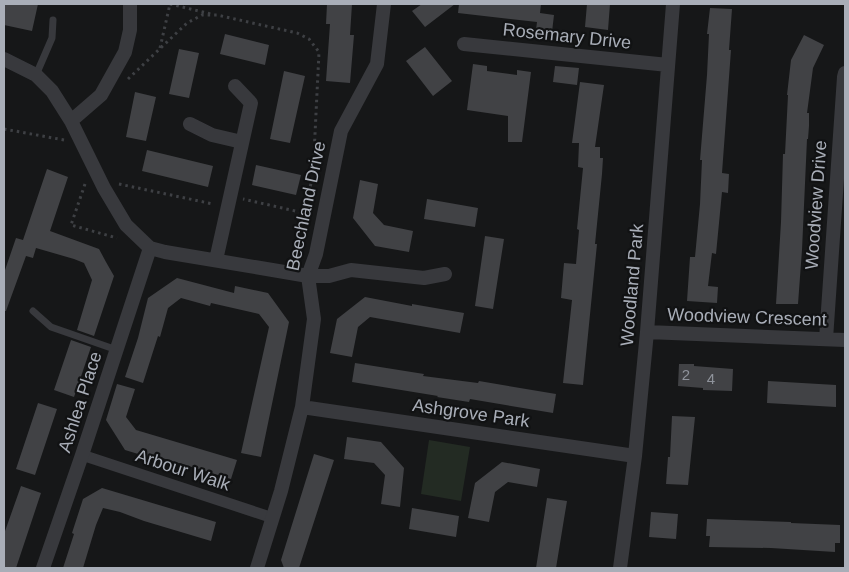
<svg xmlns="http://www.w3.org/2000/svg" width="849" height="572" font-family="Arial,sans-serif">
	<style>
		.green { fill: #232b23 }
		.building { fill: #414245 }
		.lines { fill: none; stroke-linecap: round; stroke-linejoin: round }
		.path { stroke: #3e4044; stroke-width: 3; stroke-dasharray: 2.5 4; stroke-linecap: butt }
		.service { stroke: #38393d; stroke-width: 7 }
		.pedestrian { stroke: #38393d; stroke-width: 11 }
		.minor { stroke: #38393d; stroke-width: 14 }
		.labels { text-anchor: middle; stroke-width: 4.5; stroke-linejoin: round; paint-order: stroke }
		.number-label { font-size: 15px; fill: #8f939b }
		.street-label { font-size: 18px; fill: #a9aeb8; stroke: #111213 }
	</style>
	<rect width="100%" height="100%" fill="#161718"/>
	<!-- green -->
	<path class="green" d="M429 440 470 447 461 501 421 494Z"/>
	<!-- building -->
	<path class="building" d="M4 4H38L32 31 4 25Z
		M327 4H352L350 35H354L350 83 326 81 330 24H326Z
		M422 4H455L425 27 412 11Z
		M459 4H541L540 13 554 15 552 32 536 30 537 22 458 13Z
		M587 4H610L608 30 585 27Z
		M710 8 732 9 729 50H731L722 173 729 174 728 193 722 192 716 254 712 253 708 286 718 287 717 303 687 301 690 257H695L700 204 702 160H700L707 75 709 34H707Z
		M225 34 269 45 265 65 220 54Z
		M804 35 824 45 813 68 807 113H809V126L808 139H807L802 250 798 304H776L781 222 783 154H785L788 95H787L791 60Z
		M425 47 452 81 433 96 406 61Z
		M179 49 199 53 189 98 169 94Z
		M473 64 487 66V71L517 75V70L531 72 522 142H508V116L467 110Z
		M555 66 579 68 577 85 553 82Z
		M284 71 305 76 290 143 270 139Z
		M580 82 604 85 595 147H600V158H603L602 174 595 244H597L583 385 563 383 572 300 561 298 564 263 576 264 579 230 577 229 583 168 578 167 579 143H572Z
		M135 92 156 97 146 141 126 137Z
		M147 150 213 166 208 187 142 171Z
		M256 165 301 175 296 195 252 185Z
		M47 169 68 177 50 231 99 249 106 262 114 276 94 336 77 330 92 280 84 263 74 259 36 248 33 258 26 256 6 311H4V273L16 238 23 240Z
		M360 180 378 184 373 213 384 225 413 231 409 252 375 246 353 218Z
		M427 199 478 208 475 227 424 219Z
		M485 236 504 239 493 309 475 306Z
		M177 278 234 293 235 286 268 293 289 322 261 457 241 453 269 327 259 314 211 303 210 306 181 298 168 308 160 337 158 336 143 383 125 377 138 338 148 298Z
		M365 297 412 306V304L464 313 460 333 370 317 358 327 352 357 330 353 337 319Z
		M71 340 91 347 74 397 54 390Z
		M355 363 424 374 423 376 478 383 479 381 556 394 553 413 470 399 469 402 437 397 438 396 352 382Z
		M679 364H694V366L733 369 732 391 703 390V388L678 386Z
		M768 381 836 385V407L767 403Z
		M117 384 135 389 126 417 136 430 237 460 231 479 159 457 158 460 125 450 106 420Z
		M38 403 57 409 35 475 16 469Z
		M672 416 695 417 688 485 666 484 668 457H670Z
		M347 437 381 442 404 468 400 507 381 504 385 475 374 463 344 459Z
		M314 454 334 460 299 568H284L281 560Z
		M502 462 540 469 537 487 508 482 495 492 489 522 468 518 475 483Z
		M21 486 41 493 16 568H4V534Z
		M102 488 216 522 211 541 144 521 120 512 103 508 96 525 83 568H63L74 534 72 533 83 499Z
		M547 498 567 501 564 519 556 568H536Z
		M412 508 459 516 456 537 409 529Z
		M651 512 678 514 676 539 649 537Z
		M707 519 791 522V523L840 525V543H835V552L771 548 709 547 710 536H706Z"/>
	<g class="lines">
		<!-- path -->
		<path class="path" d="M170 4 211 14
			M160 48 170 4
			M128 79 187 23 202 15H217L297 33 309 39 319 52 313 175 304 213 243 199
			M4 129 64 140
			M85 184 71 225 117 238
			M119 184 213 204"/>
		<!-- service -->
		<path class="service" d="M36 75 52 38 53 20
			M33 311 51 327 117 350"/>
		<!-- pedestrian -->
		<path class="pedestrian" d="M82 455 273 518"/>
		<!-- minor -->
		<path class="minor" d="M464 44 668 65
			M4 59 36 75 52 91 71 121 104 188 126 225 150 248 165 252 308 276H329L351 270 424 278 445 274
			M71 121 101 95 125 52 130 30V4
			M190 124 212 135 242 142
			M216 260 251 103 235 86
			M647 332 845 340
			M826 339 844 77 845 73
			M302 407 635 456
			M43 568 82 455 150 248
			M257 568 281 491 302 407 314 319 308 276 316 254 341 131 377 64 384 4
			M620 568 635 456 647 332 673 4"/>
	</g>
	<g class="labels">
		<!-- number labels -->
		<g class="number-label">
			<text x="686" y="380">2</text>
			<text x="711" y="384">4</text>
		</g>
		<!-- street labels -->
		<g class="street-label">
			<text transform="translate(567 36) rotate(6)" y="6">Rosemary Drive</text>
			<text transform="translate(816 205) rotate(-86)" y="6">Woodview Drive</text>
			<text transform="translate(306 206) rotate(-78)" y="6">Beechland Drive</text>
			<text transform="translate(632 285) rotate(-85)" y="6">Woodland Park</text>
			<text transform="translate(747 317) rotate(2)" y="6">Woodview Crescent</text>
			<text transform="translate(80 402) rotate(-72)" y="6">Ashlea Place</text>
			<text transform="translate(471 413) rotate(8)" y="6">Ashgrove Park</text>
			<text transform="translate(183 470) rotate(18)" y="6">Arbour Walk</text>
		</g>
	</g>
	<!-- border -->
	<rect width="849" height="572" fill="none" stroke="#a9aeb8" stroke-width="10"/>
</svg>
